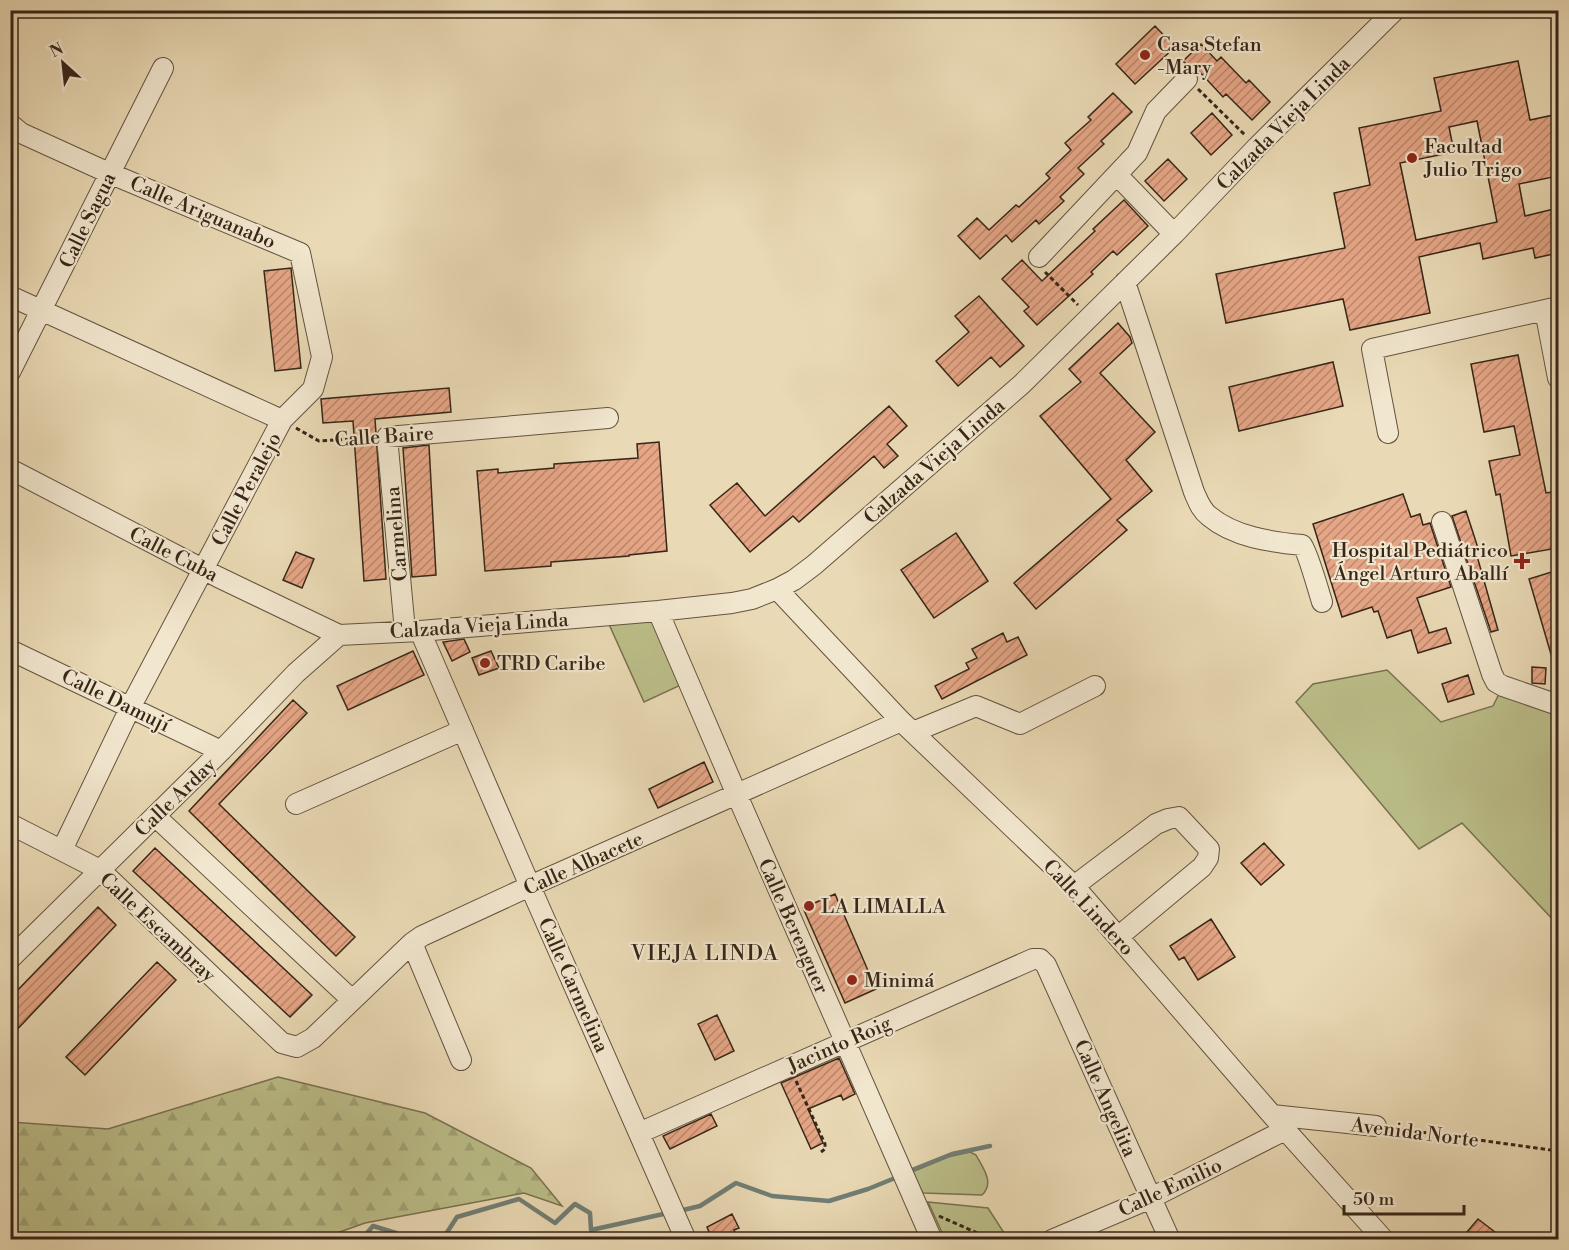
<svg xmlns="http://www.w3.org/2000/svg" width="1569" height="1250" font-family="'Libre Bodoni',serif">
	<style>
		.forest { fill: url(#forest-firs); stroke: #797250; stroke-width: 1.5 }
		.park { fill: #bbbe89; stroke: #797250; stroke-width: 1.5 }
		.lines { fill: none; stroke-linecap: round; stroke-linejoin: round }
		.stream { stroke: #717e75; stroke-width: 4.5 }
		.building { fill: url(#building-hatch); stroke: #372618; stroke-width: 1.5; fill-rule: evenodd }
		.minor-casing { stroke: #64533f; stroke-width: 22 }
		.path { stroke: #372618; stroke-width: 3; stroke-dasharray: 4.5 3; stroke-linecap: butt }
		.minor { stroke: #f1e6ce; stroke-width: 20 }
		.poi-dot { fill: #8f2418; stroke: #f1e6ce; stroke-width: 2 }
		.labels { text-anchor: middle; stroke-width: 4.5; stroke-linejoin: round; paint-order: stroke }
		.poi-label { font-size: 20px; fill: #372618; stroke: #f1e6ce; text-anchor: start }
		.street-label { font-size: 20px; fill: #372618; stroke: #f1e6ce }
		.neighbourhood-label { font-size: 21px; letter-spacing: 1.5px; fill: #372618; stroke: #f1e6ce }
	</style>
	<defs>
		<pattern id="forest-firs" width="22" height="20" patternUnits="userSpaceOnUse" patternTransform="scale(1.5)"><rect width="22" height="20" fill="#bbbe89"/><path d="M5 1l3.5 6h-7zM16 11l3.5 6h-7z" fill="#a1a376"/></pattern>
		<pattern id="building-hatch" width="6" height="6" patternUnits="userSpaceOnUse" patternTransform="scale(1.5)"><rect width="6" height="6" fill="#e6a686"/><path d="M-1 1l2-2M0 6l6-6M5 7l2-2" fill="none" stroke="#bb876d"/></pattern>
	</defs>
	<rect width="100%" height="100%" fill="#e9d9b4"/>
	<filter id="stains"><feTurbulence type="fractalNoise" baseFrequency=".00333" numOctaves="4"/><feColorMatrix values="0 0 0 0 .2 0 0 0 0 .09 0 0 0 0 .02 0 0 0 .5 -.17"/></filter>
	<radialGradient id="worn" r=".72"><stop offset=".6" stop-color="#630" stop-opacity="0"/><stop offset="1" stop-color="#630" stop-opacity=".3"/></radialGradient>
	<!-- forest -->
	<path class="forest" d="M278 1077 425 1113 531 1168 562 1206 524 1193 365 1223 320 1239H11V1122L108 1129Z"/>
	<!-- park -->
	<path class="park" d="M653 616 683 684 644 702 608 622Z
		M1387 670 1441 722 1493 706 1503 686 1558 710V925L1462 823 1419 849 1296 702 1313 684Z
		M970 1152 976 1155C983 1168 995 1183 982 1195L923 1193 912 1172 948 1157Z
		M928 1202 988 1208 1008 1239H945Z"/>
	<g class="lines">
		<!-- stream -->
		<path class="stream" d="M907 1172 952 1154 990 1146
			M679 1211 700 1206 736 1183 772 1196 829 1201 868 1189 900 1176
			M361 1240 373 1226 396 1233 403 1240
			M442 1240 457 1217 519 1199 555 1223 575 1204 590 1213 591 1230 668 1213"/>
	</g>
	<!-- building -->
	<path class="building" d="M1155 26 1175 47 1135 84 1116 64Z
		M1201 44 1217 61 1221 57 1246 83 1249 80 1270 102 1252 120 1226 94 1223 97 1198 70 1196 72 1189 67 1183 61Z
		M1518 61 1530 120 1558 114V176L1519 184 1525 216 1558 208V253L1535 258 1533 248 1483 259 1480 243 1419 257 1430 313 1350 330 1343 299 1226 323 1216 274 1345 248 1334 193 1370 185 1359 128 1441 111 1434 78ZM1477 121 1497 222 1416 240 1400 163 1454 152 1449 127Z
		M1113 93 1132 112 1101 141 1104 144 1078 168 1084 174 1060 197 1064 201 1039 224 1036 220 1012 242 1006 235 980 259 958 236 977 218 989 230 1016 205 1019 207 1050 178 1046 174 1071 150 1065 143 1091 120 1088 117Z
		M1212 113 1232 135 1211 155 1191 133Z
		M1168 159 1187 179 1164 201 1145 181Z
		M1124 200 1148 226 1117 255 1113 251 1091 272 1093 274 1037 325 1024 311 1029 307 1002 279 1022 260 1042 281 1095 231 1093 229Z
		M291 268 301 368 275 371 264 271Z
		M979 296 1024 346 1000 367 991 357 958 386 936 361 969 332 955 316Z
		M1118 323 1130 337 1132 343 1100 373 1155 432 1126 460 1152 491 1117 520 1127 530 1036 609 1014 583 1111 499 1040 416 1081 382 1069 369Z
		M1518 355 1546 493 1558 491V535H1556L1558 548 1511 556 1500 494 1496 495 1489 461 1520 455 1514 426 1484 432 1471 364Z
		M1333 362 1343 406 1239 431 1229 387Z
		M449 388 451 412 375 419 386 579 364 581 353 421 323 423 321 399Z
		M889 406 907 426 887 444 898 456 884 468 874 456 799 522 793 516 750 552 710 505 737 483 765 516Z
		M659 442 667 551 629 555V556L551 562V566L485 571 477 471 498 469V473L554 468V464L638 458 637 444Z
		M429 445 436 575 412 577 403 448Z
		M1403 494 1411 517 1420 514 1423 525 1430 523 1451 587 1417 598 1429 633 1446 628 1451 643 1418 653 1411 630 1387 638 1378 611 1374 612 1372 607 1342 617 1313 524Z
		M1466 511 1478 548 1475 549 1498 630 1491 632 1452 516Z
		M956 533 988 581 934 618 901 570Z
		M296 552 314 559 302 588 283 580Z
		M1558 570V667L1555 668 1529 579Z
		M1003 633 1007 642 1018 637 1027 655 942 699 935 686 969 669 966 663 977 658 972 649Z
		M464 639 470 652 452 661 443 642Z
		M413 651 424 675 348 710 337 686Z
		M491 651 499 668 479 675 472 658Z
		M1532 667 1546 668 1545 684 1532 683Z
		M1468 675 1474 694 1448 702 1442 684Z
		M293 700 307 713 219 804 355 937 336 956 189 811Z
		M704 762 713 782 658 808 649 789Z
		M1264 843 1284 865 1261 885 1241 863Z
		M155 848 312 995 290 1017 133 871Z
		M835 894 876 989 845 1003 803 908Z
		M98 907 116 925 10 1037V998Z
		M1211 919 1235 957 1198 980 1184 957 1179 960 1170 946Z
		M157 962 176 980 85 1075 66 1057Z
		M717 1015 734 1051 715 1060 698 1024Z
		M839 1058 855 1094 843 1100 841 1095 808 1109 823 1143 811 1149 781 1083Z
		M711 1114 717 1126 670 1149 663 1136Z
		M732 1214 739 1228 734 1230 738 1239H712L707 1227Z
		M1478 1219 1504 1239H1461Z"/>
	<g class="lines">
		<!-- minor casing -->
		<g class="minor-casing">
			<path id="minor" d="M10 124 21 133 109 173 300 253 322 357 313 389 282 420 131 706 62 850
				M1117 175 1174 234
				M1039 257 1137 153 1156 111 1187 79
				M1125 282 1194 492C1198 501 1201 510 1209 516 1234 537 1271 542 1302 545 1307 550 1319 592 1322 602
				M10 296 282 420
				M1558 307 1545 310 1558 378
				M10 372 163 68
				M1388 433 1372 349 1545 310
				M10 469 218 577 339 635 420 631 658 611 732 603 752 599 777 589 794 580 814 565 1022 384 1174 234 1257 147 1395 10
				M1442 522 1492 674 1496 682 1503 686 1558 705
				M777 589 901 721 1074 886 1272 1115 1384 1240
				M658 611 737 795 932 1240
				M405 631 387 437 608 418
				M420 631 530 886 686 1240
				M10 650 221 751
				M913 732 976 706 1020 724 1095 686
				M296 804 463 730
				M155 816 351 999
				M10 824 100 870 282 1043 297 1047 313 1038 412 943 422 936 530 886 901 721
				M1074 886 1156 824 1168 819 1179 817 1209 849 1208 858 1202 867 1118 937
				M412 943 461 1060
				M10 959 221 751 296 673 339 635
				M1272 1115 1376 1126
				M639 1133 1033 959H1040L1046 965 1170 1240
				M1052 1240 1151 1198 1285 1130"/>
		</g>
		<!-- path -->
		<path class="path" d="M1198 89 1245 135
			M1045 272 1078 305
			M296 428 319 441 370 438
			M796 1081 825 1144V1149L821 1152
			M1392 1128 1558 1151
			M939 1216 993 1240"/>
		<!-- minor -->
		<use href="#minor" class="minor"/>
	</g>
	<!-- markers -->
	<g class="poi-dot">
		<circle cx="1145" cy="55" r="6"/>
		<circle cx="1412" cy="158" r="6"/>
		<path d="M1519 552h6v6h6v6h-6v6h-6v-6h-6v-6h6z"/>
		<circle cx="485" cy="663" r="6"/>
		<circle cx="809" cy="906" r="6"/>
		<circle cx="852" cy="980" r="6"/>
	</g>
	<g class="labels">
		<!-- poi labels -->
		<g class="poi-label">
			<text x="1157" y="51">Casa Stefan<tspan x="1157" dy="23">-Mary</tspan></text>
			<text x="1424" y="153">Facultad<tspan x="1424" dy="23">Julio Trigo</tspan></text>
			<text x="1508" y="557" text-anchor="end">Hospital Pediátrico<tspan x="1508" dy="23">Ángel Arturo Aballí</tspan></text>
			<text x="497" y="670">TRD Caribe</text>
			<text x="821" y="913">LA LIMALLA</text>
			<text x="864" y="987">Minimá</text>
		</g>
		<!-- street labels -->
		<g class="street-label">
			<text transform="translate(1283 123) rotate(-45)" y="7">Calzada Vieja Linda</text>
			<text transform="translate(203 212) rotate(23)" y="7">Calle Ariguanabo</text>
			<text transform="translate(87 220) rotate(-64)" y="7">Calle Sagua</text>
			<text transform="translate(384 436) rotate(-4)" y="7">Calle Baire</text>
			<text transform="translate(934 461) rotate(-41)" y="7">Calzada Vieja Linda</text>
			<text transform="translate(246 489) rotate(-62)" y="7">Calle Peralejo</text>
			<text transform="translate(396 534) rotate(-95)" y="7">Carmelina</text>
			<text transform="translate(174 554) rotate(27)" y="7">Calle Cuba</text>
			<text transform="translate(479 625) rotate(-4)" y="7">Calzada Vieja Linda</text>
			<text transform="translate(116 700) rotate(26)" y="7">Calle Damují</text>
			<text transform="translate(175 797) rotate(-44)" y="7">Calle Arday</text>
			<text transform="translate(583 863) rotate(-24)" y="7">Calle Albacete</text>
			<text transform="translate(1089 907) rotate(47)" y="7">Calle Lindero</text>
			<text transform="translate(794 926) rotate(66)" y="7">Calle Berenguer</text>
			<text transform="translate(158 927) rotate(43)" y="7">Calle Escambray</text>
			<text transform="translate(574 985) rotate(66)" y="7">Calle Carmelina</text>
			<text transform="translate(839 1044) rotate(-24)" y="7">Jacinto Roig</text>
			<text transform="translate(1106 1098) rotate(66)" y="7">Calle Angelita</text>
			<text transform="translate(1415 1132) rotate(7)" y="7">Avenida Norte</text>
			<text transform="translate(1170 1187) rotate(-25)" y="7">Calle Emilio</text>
		</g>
		<!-- neighbourhood labels -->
		<g class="neighbourhood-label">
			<text x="705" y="960">VIEJA LINDA</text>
		</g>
	</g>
	<!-- margin -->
	<rect width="1569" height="1250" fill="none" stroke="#e9d9b4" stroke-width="36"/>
	<rect x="12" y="12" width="1545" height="1226" fill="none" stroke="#372618" stroke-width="3"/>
	<rect x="18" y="18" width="1533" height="1214" fill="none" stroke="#372618" stroke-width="1.5"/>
	<!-- north arrow -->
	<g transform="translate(63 63) rotate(333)" stroke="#f1e6ce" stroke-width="4.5" paint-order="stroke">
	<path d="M0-4.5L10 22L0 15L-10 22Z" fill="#372618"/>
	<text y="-9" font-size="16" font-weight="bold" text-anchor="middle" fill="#372618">N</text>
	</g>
	<!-- scale -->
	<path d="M1344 1205v9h120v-9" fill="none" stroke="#372618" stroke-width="3"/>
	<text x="1353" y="1205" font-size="18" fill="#372618" stroke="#f1e6ce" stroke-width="4.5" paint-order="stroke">50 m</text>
	<rect width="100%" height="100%" filter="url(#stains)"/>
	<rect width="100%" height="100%" fill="url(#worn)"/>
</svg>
